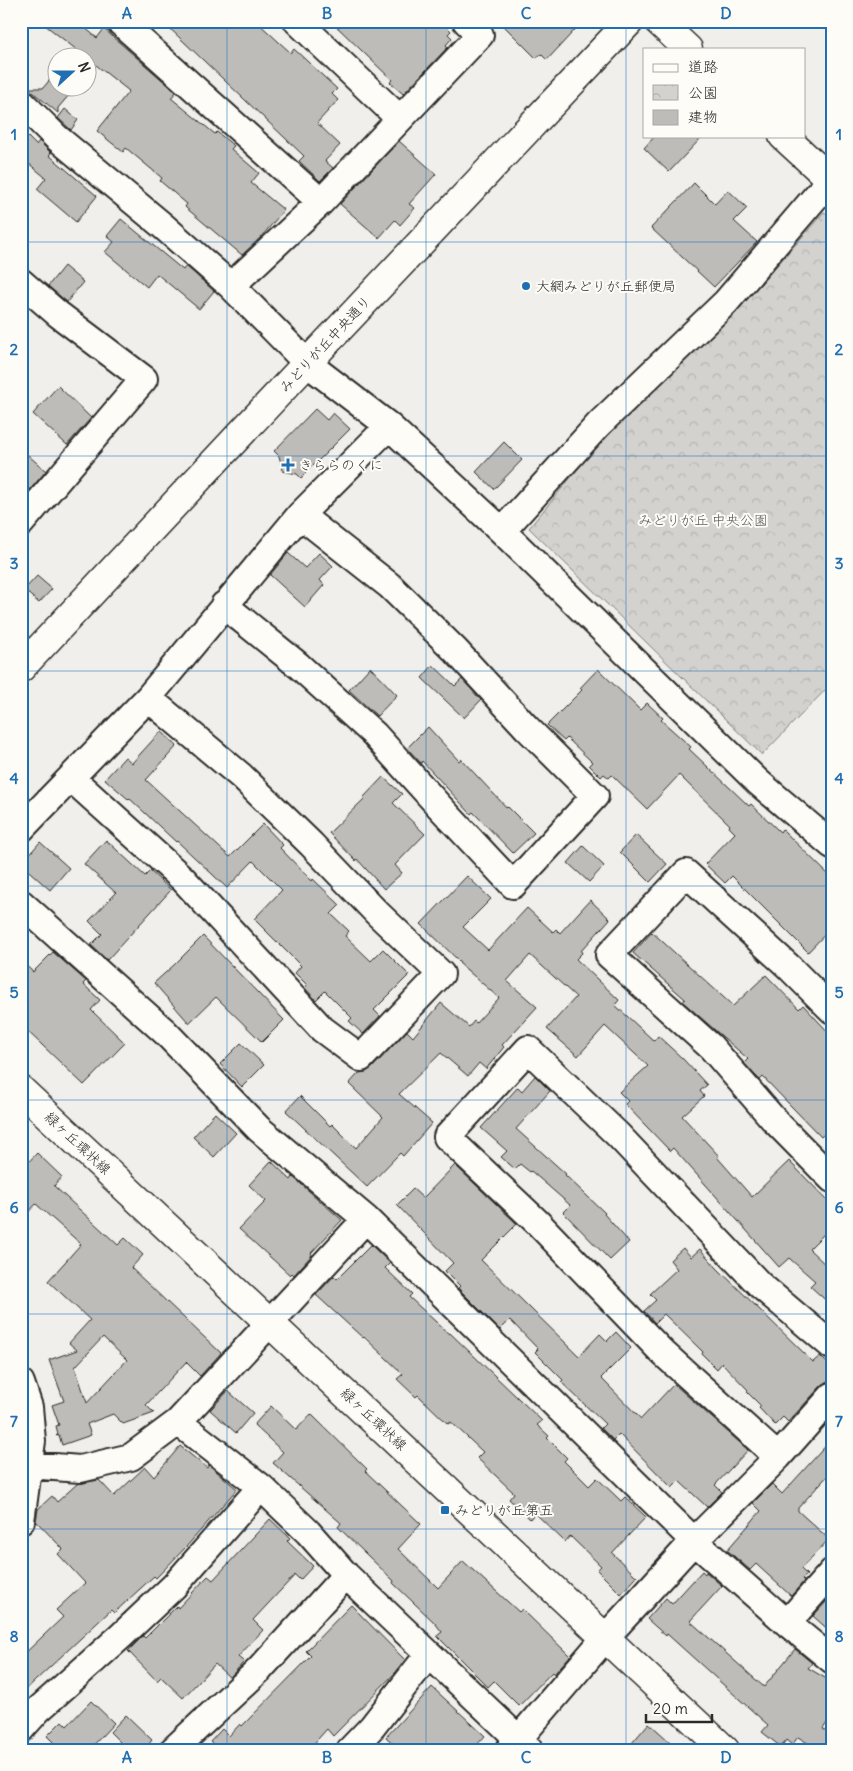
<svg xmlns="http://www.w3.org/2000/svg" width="853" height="1771" font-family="Delius,'Klee One',sans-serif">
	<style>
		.park { fill: url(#park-crowns); stroke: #7f7e7d }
		.building { fill: #bdbcb8; stroke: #2b2b2b; fill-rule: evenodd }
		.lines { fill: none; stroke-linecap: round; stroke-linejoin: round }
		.minor-casing { stroke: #2b2b2b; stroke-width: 30 }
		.tertiary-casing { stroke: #2b2b2b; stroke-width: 31 }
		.minor { stroke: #fdfcf7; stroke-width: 26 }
		.tertiary { stroke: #fdfcf7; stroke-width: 28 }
		.grid { fill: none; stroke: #1f6fb2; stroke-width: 1; stroke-opacity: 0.55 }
		.poi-dot { fill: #1f6fb2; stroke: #fdfcf7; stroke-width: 2 }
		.labels { text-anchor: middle; stroke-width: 4; stroke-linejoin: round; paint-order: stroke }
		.poi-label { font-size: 14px; fill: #2b2b2b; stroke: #fdfcf7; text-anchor: start }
		.street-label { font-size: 14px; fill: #2b2b2b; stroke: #fdfcf7 }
		.park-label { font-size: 14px; fill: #555554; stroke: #fdfcf7 }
		.neatline { fill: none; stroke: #1f6fb2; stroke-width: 2 }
		.grid-label { font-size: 16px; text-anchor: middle; font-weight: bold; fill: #1f6fb2 }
	</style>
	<defs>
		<pattern id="park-crowns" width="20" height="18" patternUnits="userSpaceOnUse" patternTransform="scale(1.25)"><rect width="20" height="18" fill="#d3d2cf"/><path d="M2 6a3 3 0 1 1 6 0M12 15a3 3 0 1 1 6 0" fill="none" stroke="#b5b4b2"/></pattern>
	</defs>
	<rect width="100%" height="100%" fill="#f0efeb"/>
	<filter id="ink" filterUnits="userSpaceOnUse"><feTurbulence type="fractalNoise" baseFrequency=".02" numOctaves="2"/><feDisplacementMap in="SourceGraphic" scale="10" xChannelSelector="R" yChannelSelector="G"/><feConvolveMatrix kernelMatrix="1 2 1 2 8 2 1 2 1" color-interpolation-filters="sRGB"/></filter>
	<g filter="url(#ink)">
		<!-- park -->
		<path class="park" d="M824 212 832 217V683L762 755 529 528 616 423 736 312Z"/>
		<!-- building -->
		<path class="building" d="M40 21H77L97 38 104 29 176 92 171 98 215 134 217 132 234 146 231 149 259 173 251 183 284 210 262 236 242 255 185 207 187 204 160 181 162 178 126 148 123 152 97 131 129 91Z
			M162 21H256L291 53 294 49 337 89 332 94 338 100 317 123 340 145 325 161 333 168 320 181 299 161 304 156Z
			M331 21H441L451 31 448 34 452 38 446 45 448 47 403 94 390 82 392 80Z
			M499 21H583L547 60 541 54 536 58Z
			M58 70V88H75L58 108V113L28 88H43Z
			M65 109 78 120 71 130 58 118Z
			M21 130 36 145 39 141 51 153 49 155 97 196 76 222 37 189 46 178 21 157Z
			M655 136H703L669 172 644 148Z
			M399 141 436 174 409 204 415 208 400 225 395 220 379 238 340 204Z
			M694 183 715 204 728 190 747 208 734 221 757 242 714 287 651 228Z
			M121 219 183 270 186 266 214 291 199 309 157 274 147 287 105 252 114 242 107 236Z
			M64 266 83 282 67 302 48 286Z
			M58 386 91 418 67 445 33 414Z
			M315 409 327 420 333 413 350 429 301 478 297 474 283 471 279 456 274 451Z
			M504 442 522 460 494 489 476 472Z
			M21 449 46 471 21 500Z
			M288 553 305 568 319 553 333 566 320 580 324 585 305 607 270 575Z
			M37 576 52 589 39 603 24 590Z
			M433 665 455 686 462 679 481 700 464 718 422 678Z
			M370 667 397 695 377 716 349 690Z
			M598 669 640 710 647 703 663 718 661 720 691 747 689 749 749 806 751 804 780 832 782 829 832 878V927L808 952 732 876 725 883 705 864 735 833 729 827 730 825 679 775 647 809 612 775 609 778 604 774 601 777 589 765 592 762 567 738 564 741 547 725 582 690 580 688Z
			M428 727 459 761 461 759 507 808 508 807 534 833 513 853 473 812 471 814 422 761 421 763 407 748Z
			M161 731 177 746 146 780 230 857 263 824 283 845 280 848 312 881 313 879 340 905 331 914 349 931 345 936 371 961 383 949 409 975 374 1010 380 1016 363 1034 349 1021 352 1018 325 991 316 1000 305 988 307 985 295 973 301 966 254 919 282 890 253 861 227 888 177 841 176 842 129 798 128 799 105 779 125 757 132 763Z
			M383 777 402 794 393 803 425 834 395 865 402 873 384 889 357 859 356 861 329 833 364 799 363 798Z
			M636 835 667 864 650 882 620 852Z
			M106 840 145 876 150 871 171 890 107 960 91 945 102 934 89 921 116 893 84 864Z
			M40 842 69 868 50 890 21 864Z
			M583 846 604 866 589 882 568 863Z
			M467 876 491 899 463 927 488 950 527 908 553 932 556 929 560 933 590 900 610 919 581 951 582 953 576 959 619 1000 615 1005 654 1041 658 1036 683 1059 707 1085 700 1091 704 1096 682 1116 719 1156 717 1157 752 1197 789 1161 832 1205V1226L809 1249 828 1267 832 1262V1306L810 1286 815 1281 789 1258 779 1267 673 1148 670 1151 625 1104 628 1101 619 1092 648 1066 605 1026 578 1056 547 1029 576 997 530 955 507 981 537 1007 502 1045 504 1047 486 1069 479 1063 468 1076 441 1053 399 1094 432 1123 403 1156 400 1153 367 1187 286 1111 300 1096 330 1126 332 1124 356 1148 383 1117 349 1084 359 1073 366 1072 372 1068 407 1031 413 1037 441 1003 469 1027 474 1021 476 1023 499 998 459 963 460 962 421 924Z
			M652 932 733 1006 766 975 799 1009 803 1005 832 1036V1127L821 1137 763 1077 760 1080 755 1075 744 1063 748 1059 683 1002 685 999 633 953Z
			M203 936 284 1020 262 1042 216 997 189 1023 154 983 174 965Z
			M53 952 86 981 83 984 100 1000 91 1010 125 1043 84 1085 21 1025V961L33 972Z
			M241 1043 264 1065 242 1087 220 1064Z
			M535 1076 550 1091 516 1129 566 1174 565 1175 605 1213 604 1214 629 1242 610 1260 563 1212 570 1205 531 1171 530 1172 520 1164 515 1169 501 1157 507 1151 481 1128 518 1087 522 1091Z
			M215 1113 236 1133 214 1157 193 1137Z
			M37 1153 62 1177 54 1186 118 1245 125 1238 143 1255 131 1268 221 1353 200 1376 186 1362 146 1405 154 1413 123 1424 113 1414 87 1424 91 1435 62 1445 59 1435 56 1436 58 1434 56 1426 59 1425 52 1405 64 1401 49 1360 77 1350 69 1343 90 1320 48 1281 81 1244 36 1204 21 1220V1170ZM103 1337 127 1360 87 1403 75 1367Z
			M271 1161 291 1180 293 1177 342 1220 311 1253 312 1255 294 1275 292 1273 290 1275 239 1229 266 1201 249 1185Z
			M455 1165 517 1224 481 1260 579 1356 600 1334 607 1341 616 1332 631 1348 601 1378 641 1419 674 1384 748 1450 715 1485 722 1492 707 1507 679 1481 672 1488 619 1434 613 1440 601 1428 605 1424 561 1382 563 1380 535 1352 538 1349 510 1320 500 1330 458 1288 460 1286 445 1271 453 1263 397 1205 413 1189 423 1198Z
			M371 1245 390 1263 385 1268 412 1294 409 1297 449 1334 450 1333 542 1421 537 1425 549 1436 547 1438 567 1458 564 1461 589 1486 597 1478 621 1501 625 1497 646 1517 612 1553 637 1577 621 1594 597 1570 601 1566 570 1536 565 1542 535 1513 530 1519 509 1499 514 1493 477 1458 483 1452 451 1422 448 1424 418 1395 416 1397 397 1379 403 1374 364 1337 363 1338 316 1295 334 1276 337 1279Z
			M683 1248 691 1257 700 1249 718 1269 807 1356 813 1362 820 1356 832 1368V1378L821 1386 788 1422 783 1417 775 1425 759 1408 761 1406 747 1392 748 1390 722 1363 717 1369 702 1354 703 1352 664 1314 655 1323 644 1311 656 1300 650 1294 677 1269 670 1260Z
			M228 1391 253 1413 236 1433 210 1410Z
			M271 1406 296 1430 311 1414 367 1469 365 1471 421 1524 398 1549 438 1588 463 1561 519 1612 522 1609 570 1656 561 1666 554 1674 552 1672 519 1706 494 1681 488 1687 437 1636 442 1632 435 1623 393 1583 394 1581 338 1527 341 1523 273 1463 283 1452 254 1425Z
			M832 1439V1471L798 1508V1511L829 1539 801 1569 807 1575 802 1579 804 1581 791 1596 756 1564 750 1570 727 1550 761 1511 753 1503 772 1484 782 1494Z
			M180 1446 207 1468 209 1465 237 1489 186 1547 156 1578 154 1576 114 1613 111 1610 21 1694V1657L63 1617 56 1610 85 1583 58 1554 63 1549 36 1521 38 1509 52 1496 57 1502 77 1484 99 1480 114 1496 145 1467 154 1477Z
			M270 1519 290 1538 287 1541 313 1566 300 1580 295 1575 253 1620 263 1630 238 1657 244 1662 231 1676 229 1677 215 1664 183 1698 161 1677 157 1681 128 1651 143 1636 145 1638 177 1606 178 1608 208 1576 213 1580Z
			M702 1571 705 1574 706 1572 722 1586 690 1621 764 1687 795 1649 812 1663 808 1668 832 1682V1715L823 1729 832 1734V1750H819L798 1737 792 1745 786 1740 781 1747 762 1732 768 1725 667 1634 666 1636 647 1619 666 1598 672 1604Z
			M827 1601 832 1606V1633L813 1616Z
			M351 1605 405 1660 396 1672 333 1736 327 1729 308 1750H215L217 1748 210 1742 222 1729 229 1736 240 1724 242 1726 311 1656 306 1651Z
			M432 1687 485 1736 472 1750H400L386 1737Z
			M91 1701 114 1723 89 1750H61L47 1736 62 1721 67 1726Z
			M126 1715 152 1740 144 1750H128L110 1732Z
			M649 1723 679 1750H626Z"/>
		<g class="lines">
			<!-- minor casing -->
			<g class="minor-casing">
				<path id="minor" d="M119 21 321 202
					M297 21 400 119
					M21 102 56 137 163 226 231 286 307 363 389 426 502 531 758 782 832 845
					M21 282 58 314 144 379 21 523
					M231 286 321 202 480 35 466 21
					M502 531 599 424 726 302 830 180
					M224 605 298 665 374 734 439 806 513 885 595 796 527 728 456 651 390 586 300 515
					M71 778 183 879 322 1029 361 1058 441 974 377 913 311 844 241 776 148 698
					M21 829 148 698 300 515 389 426
					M21 903 165 1032 259 1129 366 1219 694 1541 787 1623 832 1660
					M832 1010 788 966 686 873 609 955 711 1047 775 1121 832 1179
					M21 1383 29 1407 32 1441 21 1521
					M178 1422 261 1487 308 1532 346 1575 530 1750
					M778 1457 663 1353 537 1222 447 1137 528 1049 618 1135 760 1285 832 1346
					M29 1465 80 1469 131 1457 178 1422 366 1219
					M787 1623 832 1572
					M21 1729 38 1710 121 1636 174 1586 261 1487
					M173 1750 259 1670 346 1575
					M350 1750 372 1727 429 1654
					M509 1750 605 1638 694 1541 778 1457 832 1396"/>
			</g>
			<!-- tertiary casing -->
			<g class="tertiary-casing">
				<path id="tertiary" d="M658 21 688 49
					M783 136 832 181
					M21 668 307 363 630 21
					M21 1090 725 1750"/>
			</g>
			<!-- minor -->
			<use href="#minor" class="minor"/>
			<!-- tertiary -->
			<use href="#tertiary" class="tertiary"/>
		</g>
	</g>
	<!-- grid -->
	<path class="grid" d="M227 21V1750M426 21V1750M626 21V1750M21 242H832M21 456H832M21 671H832M21 886H832M21 1100H832M21 1314H832M21 1529H832"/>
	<!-- markers -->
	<g class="poi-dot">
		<circle cx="526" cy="286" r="5"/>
		<path d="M285.5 457.5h5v5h5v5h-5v5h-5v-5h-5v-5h5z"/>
		<rect x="440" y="1505" width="10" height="10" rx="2.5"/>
	</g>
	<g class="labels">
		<!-- poi labels -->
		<g class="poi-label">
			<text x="536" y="291">大網みどりが丘郵便局</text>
			<text x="299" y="470">きららのくに</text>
			<text x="455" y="1515">みどりが丘第五</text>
		</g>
		<!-- street labels -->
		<g class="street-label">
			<text transform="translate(325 344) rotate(-47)" y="5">みどりが丘中央通り</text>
			<text transform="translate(78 1143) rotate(43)" y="5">緑ヶ丘環状線</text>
			<text transform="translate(374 1419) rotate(43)" y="5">緑ヶ丘環状線</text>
		</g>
		<!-- park labels -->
		<g class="park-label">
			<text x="703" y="525">みどりが丘 中央公園</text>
		</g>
	</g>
	<!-- margin -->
	<rect width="853" height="1771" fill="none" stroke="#fdfcf7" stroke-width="55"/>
	<!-- legend -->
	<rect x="643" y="48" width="162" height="90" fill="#fdfcf7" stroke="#a9a8a5"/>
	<rect x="653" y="64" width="25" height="8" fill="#fdfcf7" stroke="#a9a8a5"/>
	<text x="688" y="72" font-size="15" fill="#2b2b2b">道路</text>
	<rect x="653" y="85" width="25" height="15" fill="url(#park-crowns)" stroke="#a9a8a5"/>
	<text x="688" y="98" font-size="15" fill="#2b2b2b">公園</text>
	<rect x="653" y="110" width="25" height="15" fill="#bdbcb8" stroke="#a9a8a5"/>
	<text x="688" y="122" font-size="15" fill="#2b2b2b">建物</text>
	<!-- north arrow -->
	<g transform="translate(72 72) rotate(69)"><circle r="24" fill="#fdfcf7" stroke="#a9a8a5"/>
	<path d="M0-4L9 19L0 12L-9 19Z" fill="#1f6fb2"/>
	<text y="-8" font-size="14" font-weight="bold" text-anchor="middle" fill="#2b2b2b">N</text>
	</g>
	<!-- scale -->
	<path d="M646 1714v8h66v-8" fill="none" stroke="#2b2b2b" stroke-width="2.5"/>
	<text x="653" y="1714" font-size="15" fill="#2b2b2b" stroke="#fdfcf7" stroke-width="4" paint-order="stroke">20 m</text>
	<rect x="28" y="28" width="798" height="1716" class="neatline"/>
	<g class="grid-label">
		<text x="127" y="19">A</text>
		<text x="327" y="19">B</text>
		<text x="526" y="19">C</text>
		<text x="726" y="19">D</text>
		<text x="14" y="140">1</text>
		<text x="839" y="140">1</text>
		<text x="14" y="355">2</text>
		<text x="839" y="355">2</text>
		<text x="14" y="569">3</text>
		<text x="839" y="569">3</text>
		<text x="14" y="784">4</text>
		<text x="839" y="784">4</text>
		<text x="14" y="998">5</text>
		<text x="839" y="998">5</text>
		<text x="14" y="1213">6</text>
		<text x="839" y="1213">6</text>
		<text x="14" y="1427">7</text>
		<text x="839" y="1427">7</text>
		<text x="14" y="1642">8</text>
		<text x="839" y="1642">8</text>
		<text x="127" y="1763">A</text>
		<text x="327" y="1763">B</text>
		<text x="526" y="1763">C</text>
		<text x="726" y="1763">D</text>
	</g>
</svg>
